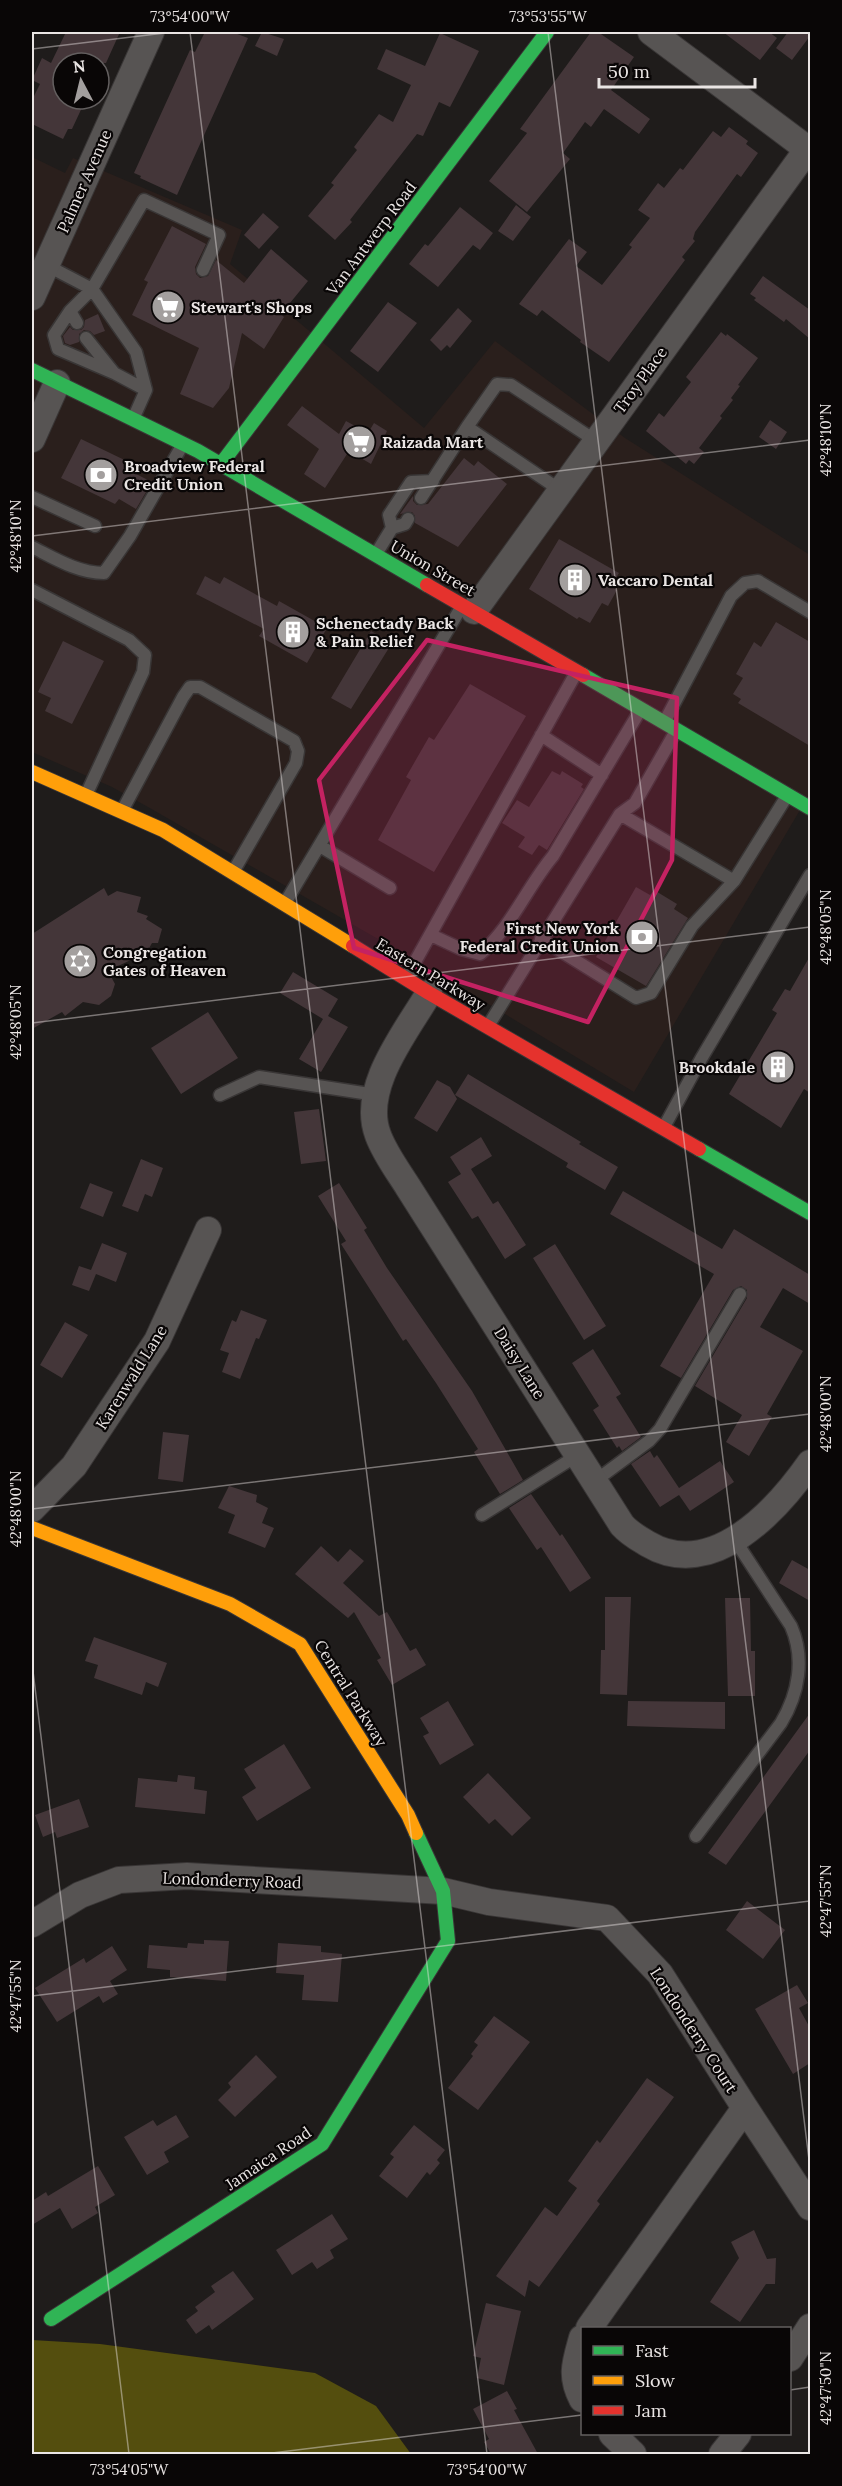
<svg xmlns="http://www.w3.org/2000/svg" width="842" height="2486" font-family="Lora,serif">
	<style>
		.built { fill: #2a1f1c }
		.forest { fill: #544e0e }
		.building { fill: #443639 }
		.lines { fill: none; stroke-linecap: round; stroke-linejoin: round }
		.lane-casing { stroke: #393636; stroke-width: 15 }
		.street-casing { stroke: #393636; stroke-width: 28 }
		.fast-casing { stroke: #393636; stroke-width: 16 }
		.slow-casing { stroke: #393636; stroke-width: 16 }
		.jam-casing { stroke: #393636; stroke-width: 16 }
		.lane { stroke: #575453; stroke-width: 12 }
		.street { stroke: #575453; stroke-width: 26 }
		.fast { stroke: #30b455; stroke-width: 14 }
		.slow { stroke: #ff9f0a; stroke-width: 14 }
		.jam { stroke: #e5322d; stroke-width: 14 }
		.marked { fill: #c42262; fill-opacity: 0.2; stroke: #c42262; stroke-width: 4.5; stroke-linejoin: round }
		.ticks { fill: none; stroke: #eae5e4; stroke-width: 1.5; stroke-opacity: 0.45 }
		.labels { text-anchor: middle; stroke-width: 4.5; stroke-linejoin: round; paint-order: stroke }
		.street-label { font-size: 16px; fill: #eae5e4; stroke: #090606 }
		.poi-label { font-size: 16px; font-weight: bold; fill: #eae5e4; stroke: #090606; text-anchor: start }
		.neatline { fill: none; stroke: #eae5e4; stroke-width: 2 }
		.ticks-label { font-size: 15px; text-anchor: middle; fill: #eae5e4 }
	</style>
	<rect width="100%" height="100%" fill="#1f1c1b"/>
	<!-- built -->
	<path class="built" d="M32 157 65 173 73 158 242 230 230 264 424 428 495 341 625 438 810 555V793L634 1092 432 970 148 807 112 787 32 752Z"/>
	<!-- forest -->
	<path class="forest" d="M32 2340 100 2344 315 2373 376 2406 411 2454H32Z"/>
	<!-- building -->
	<path class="building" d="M66 32H120L106 63H63V99H86L72 129H68L63 139 32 124V100L40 84 32 80 42 58 51 63Z
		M205 32H232L248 38 177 195 140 178 141 176 134 173 190 50 195 52Z
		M262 32 284 39 277 56 255 46Z
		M591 32H598L634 57 611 90 650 119 639 134 604 109 591 127 585 122 563 153 570 159 527 212 489 181 527 133 520 129Z
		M723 32H769L777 38 760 60Z
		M788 32H810V36L792 60 776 48Z
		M440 33 479 51 472 65 450 107 439 102 423 136 417 134 350 220 352 222 335 240 308 216 334 185 331 183 357 150 354 147 379 114 393 122 411 85 377 69 386 49 425 66Z
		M729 127 748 141 746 144 758 153 741 177 737 174 695 232 693 239 695 241 682 257 685 260 609 362 580 342 581 340 542 310 537 316 519 304 569 239 587 252 576 266 602 285 632 247 629 245 650 218 638 210 658 183 664 188 680 168 683 170 713 131 721 137Z
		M516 205 531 217 513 241 498 231Z
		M460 207 493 233 480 250 473 245 438 287 409 264 425 244 428 246Z
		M263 213 279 227 259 249 244 235Z
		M172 226 206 244 195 267 196 274 200 278 208 276 216 260 244 283 271 249 308 281 281 314 284 317 264 349 242 333 229 388 213 408 180 394 199 348 132 315 148 282 144 280Z
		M763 276 810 310V339L786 319 784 322 754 300 756 298 750 294Z
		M388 302 417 323 378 372 350 351Z
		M458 308 472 321 450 348 447 345 441 351 430 340Z
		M98 314 105 331 94 335 90 331 84 330 79 334V342L70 345 65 343 63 336 70 327 73 330H81L84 327 85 320Z
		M721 332 726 336 727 334 758 358 738 385 740 386 731 398 733 400 720 416 722 418 699 448 704 452 694 464 689 460 686 464 646 431 659 413 664 417 691 382 686 377Z
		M302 406 339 434 346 421 368 433 374 423 387 431 371 464 349 451 325 488 304 474 319 449 287 425Z
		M770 420 787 432 776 449 759 437Z
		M81 439 137 466 134 473 152 482 136 509 119 499 115 504 61 478Z
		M464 458 474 466 478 461 507 484 458 547 415 523V516L412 512 400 514 413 496V501L417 505 428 504Z
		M559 539 619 573 611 586 617 590 608 606 602 603 590 623 579 617 577 619 529 589Z
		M205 576 220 584 224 577 277 606 279 601 327 628 307 663 259 636 264 629 196 594Z
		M776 622 810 642V746L738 703 741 699 733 694 743 678 736 674 754 642 761 647Z
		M371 631 392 643 351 709 331 698Z
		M63 641 104 661 72 724 45 711 51 698 38 692Z
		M470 684 526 716 434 872 378 840 411 780 406 777 429 737 434 740Z
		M552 771 560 775 562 771 583 784 581 787 584 789 547 850 539 845 532 855 518 847 525 837 502 823 517 800 529 807Z
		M636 887 650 895 654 890 677 904 674 909 688 918 646 986 596 957Z
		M104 888 108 896 117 891 141 897 137 912 148 916 146 919 162 929 158 943H152L147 952 108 971 115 984 111 996 99 1005 83 1002 65 1016 62 1012 32 1029V934Z
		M810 956V1093L804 1089 781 1128 729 1094 777 1013 772 1010 785 989 790 991Z
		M293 972 338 999 328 1016 348 1027 321 1072 299 1059 323 1019 280 993Z
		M208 1012 238 1058 181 1094 151 1048Z
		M468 1074 581 1142 579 1144 618 1167 605 1190 566 1167 568 1163 455 1095Z
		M437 1080 450 1087 457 1099 437 1132 414 1118Z
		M319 1109 326 1161 301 1164 294 1112Z
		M481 1137 492 1156 471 1169 493 1204 498 1201 526 1245 505 1259 478 1216 472 1219 448 1182 461 1174 450 1157Z
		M141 1159 163 1168 152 1197 145 1194 138 1212 122 1206Z
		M90 1183 113 1192 103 1217 80 1208Z
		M339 1183 367 1228 364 1230 387 1268 472 1391 523 1480 500 1494 474 1452 478 1449 436 1383 406 1339 403 1341 341 1244 346 1241 318 1196Z
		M623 1191 722 1249 734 1229 810 1275V1304L783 1288 760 1327 803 1351 767 1414 772 1417 749 1456 726 1442 742 1415 695 1386 747 1298V1290L741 1286 733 1290 681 1378 660 1366 714 1274 610 1214Z
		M102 1243 127 1253 116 1282 96 1274 89 1291 72 1285 79 1266 91 1270Z
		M555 1244 606 1326 584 1340 533 1258Z
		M241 1310 267 1320 259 1339 256 1338 240 1379 222 1372 229 1353 220 1350 232 1320 236 1322Z
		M65 1322 88 1335 62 1378 40 1365Z
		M593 1349 621 1394 616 1397 641 1437 622 1451 619 1446 617 1448 593 1410 599 1406 572 1363Z
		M163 1432 189 1435 183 1482 158 1479Z
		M650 1451 654 1458 657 1455 679 1488 720 1461 734 1482 690 1511 679 1495 660 1507 631 1464Z
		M229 1486 257 1495 256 1502 268 1508 262 1523 274 1528 265 1548 228 1533 235 1515 218 1508Z
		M531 1494 560 1536 562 1534 591 1578 570 1592 541 1547 537 1550 509 1508Z
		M321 1546 338 1562 350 1549 364 1561 343 1583 379 1616 387 1612 410 1651 416 1648 426 1665 392 1685 377 1660 381 1658 354 1612 348 1618 295 1574Z
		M792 1560 810 1570V1601L779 1583Z
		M605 1597H631L627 1695 600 1694 601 1650H605Z
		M725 1598H750L751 1651H755V1696H728Z
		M94 1637 167 1663 158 1687 146 1682 142 1695 94 1678 98 1665 85 1661Z
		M448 1701 474 1745 440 1765 423 1736 429 1733 420 1718Z
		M628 1701 725 1702V1729L627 1726Z
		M810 1713V1750L726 1865 708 1853Z
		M284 1744 311 1788 257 1821 242 1797 256 1788 244 1769Z
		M488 1773 531 1818 512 1836 495 1819 489 1824 463 1797Z
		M178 1775 195 1777 194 1789 207 1791 205 1814 135 1807 138 1778 177 1782Z
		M79 1799 89 1827 57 1838 55 1832 43 1837 35 1815Z
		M747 1901 785 1930 763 1959 726 1930Z
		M204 1940 229 1941 226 1981 170 1977V1970L147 1968 149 1945 187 1948 188 1943 204 1944Z
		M278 1943 321 1946V1952L342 1954 338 2002 302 2000 304 1975 276 1973Z
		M112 1946 127 1970 110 1981 118 1994 103 2003 99 1996 57 2022 35 1988 84 1958 86 1963Z
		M797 1985 808 2003 799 2008 810 2028V2063L793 2074 755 2009Z
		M494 2016 530 2042 478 2110 448 2088 473 2056 471 2054 478 2045 474 2042Z
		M256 2055 277 2077 235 2117 218 2100 231 2087 228 2083Z
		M647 2078 674 2097 597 2201 600 2204 539 2287 529 2280 525 2297 496 2276 545 2207 557 2216 577 2188 568 2181 597 2140 600 2143Z
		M176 2115 189 2137 164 2152 169 2162 147 2175 124 2137 153 2120 157 2126Z
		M414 2125 445 2150 437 2160 440 2163 430 2175 427 2172 407 2198 379 2176 394 2157 390 2154Z
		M98 2166 115 2195 95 2207 98 2213 72 2229 60 2208 32 2225V2201L46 2192 48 2196Z
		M332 2214 348 2239 330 2250 334 2258 317 2269 312 2262 292 2275 276 2250Z
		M754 2230 767 2259 776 2258 775 2284H766L740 2322 710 2302 739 2258 731 2242Z
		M233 2271 254 2299 212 2330 209 2325 196 2334 186 2320 198 2311 195 2307 215 2292 211 2286Z
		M486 2303 521 2311 504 2385 477 2378 481 2358 473 2356Z
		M507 2391 517 2409 514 2410 538 2454H491L484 2442 489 2439 473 2409Z"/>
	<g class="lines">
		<!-- lane casing -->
		<g class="lane-casing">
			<path id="lane" d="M46 265 92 289 136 352 146 390 134 417
				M70 311 54 335 58 349 114 373
				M77 323 70 311 92 289 144 200 219 235 203 270
				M86 338 114 373 146 390
				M560 490 467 427 497 384 511 385 596 441
				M32 497 95 526
				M421 498 467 427
				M392 528 389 515 411 482 433 481
				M32 547C54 558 78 573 104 573L130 536 183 444
				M376 554 392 528 405 524 408 519
				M32 590 129 640 145 655 143 672 86 795
				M665 721 731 596 745 583 758 581 810 612
				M541 735 602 775
				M122 811 183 697 190 687H200L294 741 298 751 296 763 233 872
				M620 814 734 881
				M320 846 390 888
				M285 903 462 606
				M431 935 461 949 480 954C511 928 527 887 553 856L641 709
				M541 939 636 998 651 993 692 926 734 881 787 796
				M406 978 576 673
				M488 1026 620 814 635 803 676 731
				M220 1095 259 1077 376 1095
				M664 1127 701 1059 810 875
				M595 1481 649 1441 660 1429 740 1294
				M482 1515 578 1455
				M696 1836 781 1723C799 1693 805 1658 791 1626L735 1540"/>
		</g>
		<!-- street casing -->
		<g class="street-casing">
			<path id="street" d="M651 32 810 151
				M32 297 151 32
				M32 439 57 383
				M474 611 807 150
				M429 993C406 1032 360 1088 378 1135 385 1154 398 1171 408 1187L622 1525C630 1534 638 1538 648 1544 712 1582 777 1510 810 1463
				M32 1509 74 1466 157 1341 208 1230
				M32 1924 80 1895 119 1880 187 1876 443 1891 489 1902 607 1918 660 1974 745 2108
				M589 2328 745 2108 810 2207
				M582 2338C575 2363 570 2376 582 2399
				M790 2358 810 2327
				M612 2434 633 2454
				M722 2454 738 2434"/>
		</g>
		<!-- fast casing -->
		<g class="fast-casing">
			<path id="fast" d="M32 370 198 451 427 585
				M221 464 547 32
				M583 675 810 808
				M699 1149 810 1213
				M51 2319 322 2144 448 1941 443 1891 416 1833"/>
		</g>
		<!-- slow casing -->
		<g class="slow-casing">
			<path id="slow" d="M32 772 163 830 353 946
				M32 1528 230 1604 300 1644 408 1815 416 1833"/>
		</g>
		<!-- jam casing -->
		<g class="jam-casing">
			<path id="jam" d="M427 585 583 675
				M353 946 429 993 699 1149"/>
		</g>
		<!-- lane -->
		<use href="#lane" class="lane"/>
		<!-- street -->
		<use href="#street" class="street"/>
		<!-- fast -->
		<use href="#fast" class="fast"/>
		<!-- slow -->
		<use href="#slow" class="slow"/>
		<!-- jam -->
		<use href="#jam" class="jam"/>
	</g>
	<!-- marked area -->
	<path class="marked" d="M427 640 677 698 672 860 588 1022 354 948 319 780Z"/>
	<!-- ticks -->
	<path class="ticks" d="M190 32 487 2454M548 32 810 2168M32 49 173 32M32 536 810 440M32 1023 810 927M32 1509 810 1414M32 1663 129 2454M32 1996 810 1901M790 2390 810 2387M264 2454 582 2415"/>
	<!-- icons -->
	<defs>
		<g id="supermarket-disc" transform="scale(1.725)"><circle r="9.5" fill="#a39f9e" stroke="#090606"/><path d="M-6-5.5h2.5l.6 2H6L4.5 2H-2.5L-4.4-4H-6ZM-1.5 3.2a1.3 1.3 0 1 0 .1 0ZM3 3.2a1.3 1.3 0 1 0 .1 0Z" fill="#fff"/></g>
		<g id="bank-disc" transform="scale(1.725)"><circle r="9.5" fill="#a39f9e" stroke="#090606"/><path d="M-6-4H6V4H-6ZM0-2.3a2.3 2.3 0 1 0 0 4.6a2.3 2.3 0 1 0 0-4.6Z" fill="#fff"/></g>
		<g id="building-disc" transform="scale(1.725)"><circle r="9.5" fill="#a39f9e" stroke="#090606"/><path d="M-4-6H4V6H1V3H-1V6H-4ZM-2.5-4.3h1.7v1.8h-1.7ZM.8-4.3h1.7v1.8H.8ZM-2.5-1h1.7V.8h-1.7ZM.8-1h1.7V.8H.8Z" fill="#fff"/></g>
		<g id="synagogue-disc" transform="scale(1.725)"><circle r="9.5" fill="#a39f9e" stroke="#090606"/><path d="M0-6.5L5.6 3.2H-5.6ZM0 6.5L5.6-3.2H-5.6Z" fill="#fff"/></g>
	</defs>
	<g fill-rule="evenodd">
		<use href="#supermarket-disc" x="168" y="307"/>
		<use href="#supermarket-disc" x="359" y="442"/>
		<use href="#bank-disc" x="101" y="475"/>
		<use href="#building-disc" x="575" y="580"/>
		<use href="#building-disc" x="293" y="632"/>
		<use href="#bank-disc" x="642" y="937"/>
		<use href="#synagogue-disc" x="80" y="961"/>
		<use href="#building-disc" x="778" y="1067"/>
	</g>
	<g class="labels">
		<!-- street labels -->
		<g class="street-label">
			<text transform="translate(84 181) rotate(-66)" y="6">Palmer Avenue</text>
			<text transform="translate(371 238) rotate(-53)" y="6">Van Antwerp Road</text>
			<text transform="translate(640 380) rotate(-54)" y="6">Troy Place</text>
			<text transform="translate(433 568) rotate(30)" y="6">Union Street</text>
			<text transform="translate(431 974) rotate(31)" y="6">Eastern Parkway</text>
			<text transform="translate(520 1363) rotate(58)" y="6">Daisy Lane</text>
			<text transform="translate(131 1377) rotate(-58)" y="6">Karenwald Lane</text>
			<text transform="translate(351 1693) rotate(58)" y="6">Central Parkway</text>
			<text transform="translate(232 1880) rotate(2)" y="6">Londonderry Road</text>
			<text transform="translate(694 2030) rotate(57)" y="6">Londonderry Court</text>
			<text transform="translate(268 2158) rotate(-34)" y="6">Jamaica Road</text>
		</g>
		<!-- poi labels -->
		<g class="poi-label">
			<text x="191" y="313">Stewart's Shops</text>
			<text x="382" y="448">Raizada Mart</text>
			<text x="124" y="472">Broadview Federal<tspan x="124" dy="18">Credit Union</tspan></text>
			<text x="598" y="586">Vaccaro Dental</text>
			<text x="316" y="629">Schenectady Back<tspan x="316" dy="18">&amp; Pain Relief</tspan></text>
			<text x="619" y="934" text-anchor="end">First New York<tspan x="619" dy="18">Federal Credit Union</tspan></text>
			<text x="103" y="958">Congregation<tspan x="103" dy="18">Gates of Heaven</tspan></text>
			<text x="755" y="1073" text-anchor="end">Brookdale</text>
		</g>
	</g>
	<!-- border -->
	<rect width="842" height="2486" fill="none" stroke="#090606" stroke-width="66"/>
	<!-- legend -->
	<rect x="581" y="2327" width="210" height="108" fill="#090606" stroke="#635f5f" stroke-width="1.5"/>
	<rect x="593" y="2346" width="30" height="9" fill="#30b455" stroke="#635f5f" stroke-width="1.5"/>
	<text x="635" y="2357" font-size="18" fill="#eae5e4">Fast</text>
	<rect x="593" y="2376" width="30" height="9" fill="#ff9f0a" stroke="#635f5f" stroke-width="1.5"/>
	<text x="635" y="2387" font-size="18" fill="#eae5e4">Slow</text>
	<rect x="593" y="2406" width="30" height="9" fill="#e5322d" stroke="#635f5f" stroke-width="1.5"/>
	<text x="635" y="2417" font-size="18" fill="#eae5e4">Jam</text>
	<!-- north arrow -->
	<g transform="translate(81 81) rotate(353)"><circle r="28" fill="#090606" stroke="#635f5f" stroke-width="1.5"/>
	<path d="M0-4.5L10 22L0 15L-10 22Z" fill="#a39f9e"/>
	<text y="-9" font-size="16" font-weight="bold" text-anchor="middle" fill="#eae5e4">N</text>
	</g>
	<!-- scale -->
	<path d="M599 78v9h156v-9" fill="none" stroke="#eae5e4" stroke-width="3"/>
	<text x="608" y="78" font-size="18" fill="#eae5e4" stroke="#090606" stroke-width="4.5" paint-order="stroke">50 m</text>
	<rect x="33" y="33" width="776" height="2420" class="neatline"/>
	<g class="ticks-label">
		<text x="190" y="22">73°54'00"W</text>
		<text x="548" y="22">73°53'55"W</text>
		<text transform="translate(826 440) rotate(-90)" y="5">42°48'10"N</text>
		<text transform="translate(16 536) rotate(-90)" y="5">42°48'10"N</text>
		<text transform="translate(826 927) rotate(-90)" y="5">42°48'05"N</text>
		<text transform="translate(16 1022) rotate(-90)" y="5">42°48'05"N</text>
		<text transform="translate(826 1414) rotate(-90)" y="5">42°48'00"N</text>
		<text transform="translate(16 1509) rotate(-90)" y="5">42°48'00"N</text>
		<text transform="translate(826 1901) rotate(-90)" y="5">42°47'55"N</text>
		<text transform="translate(16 1996) rotate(-90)" y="5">42°47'55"N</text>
		<text transform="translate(826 2388) rotate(-90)" y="5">42°47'50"N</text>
		<text x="129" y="2475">73°54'05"W</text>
		<text x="487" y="2475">73°54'00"W</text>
	</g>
</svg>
